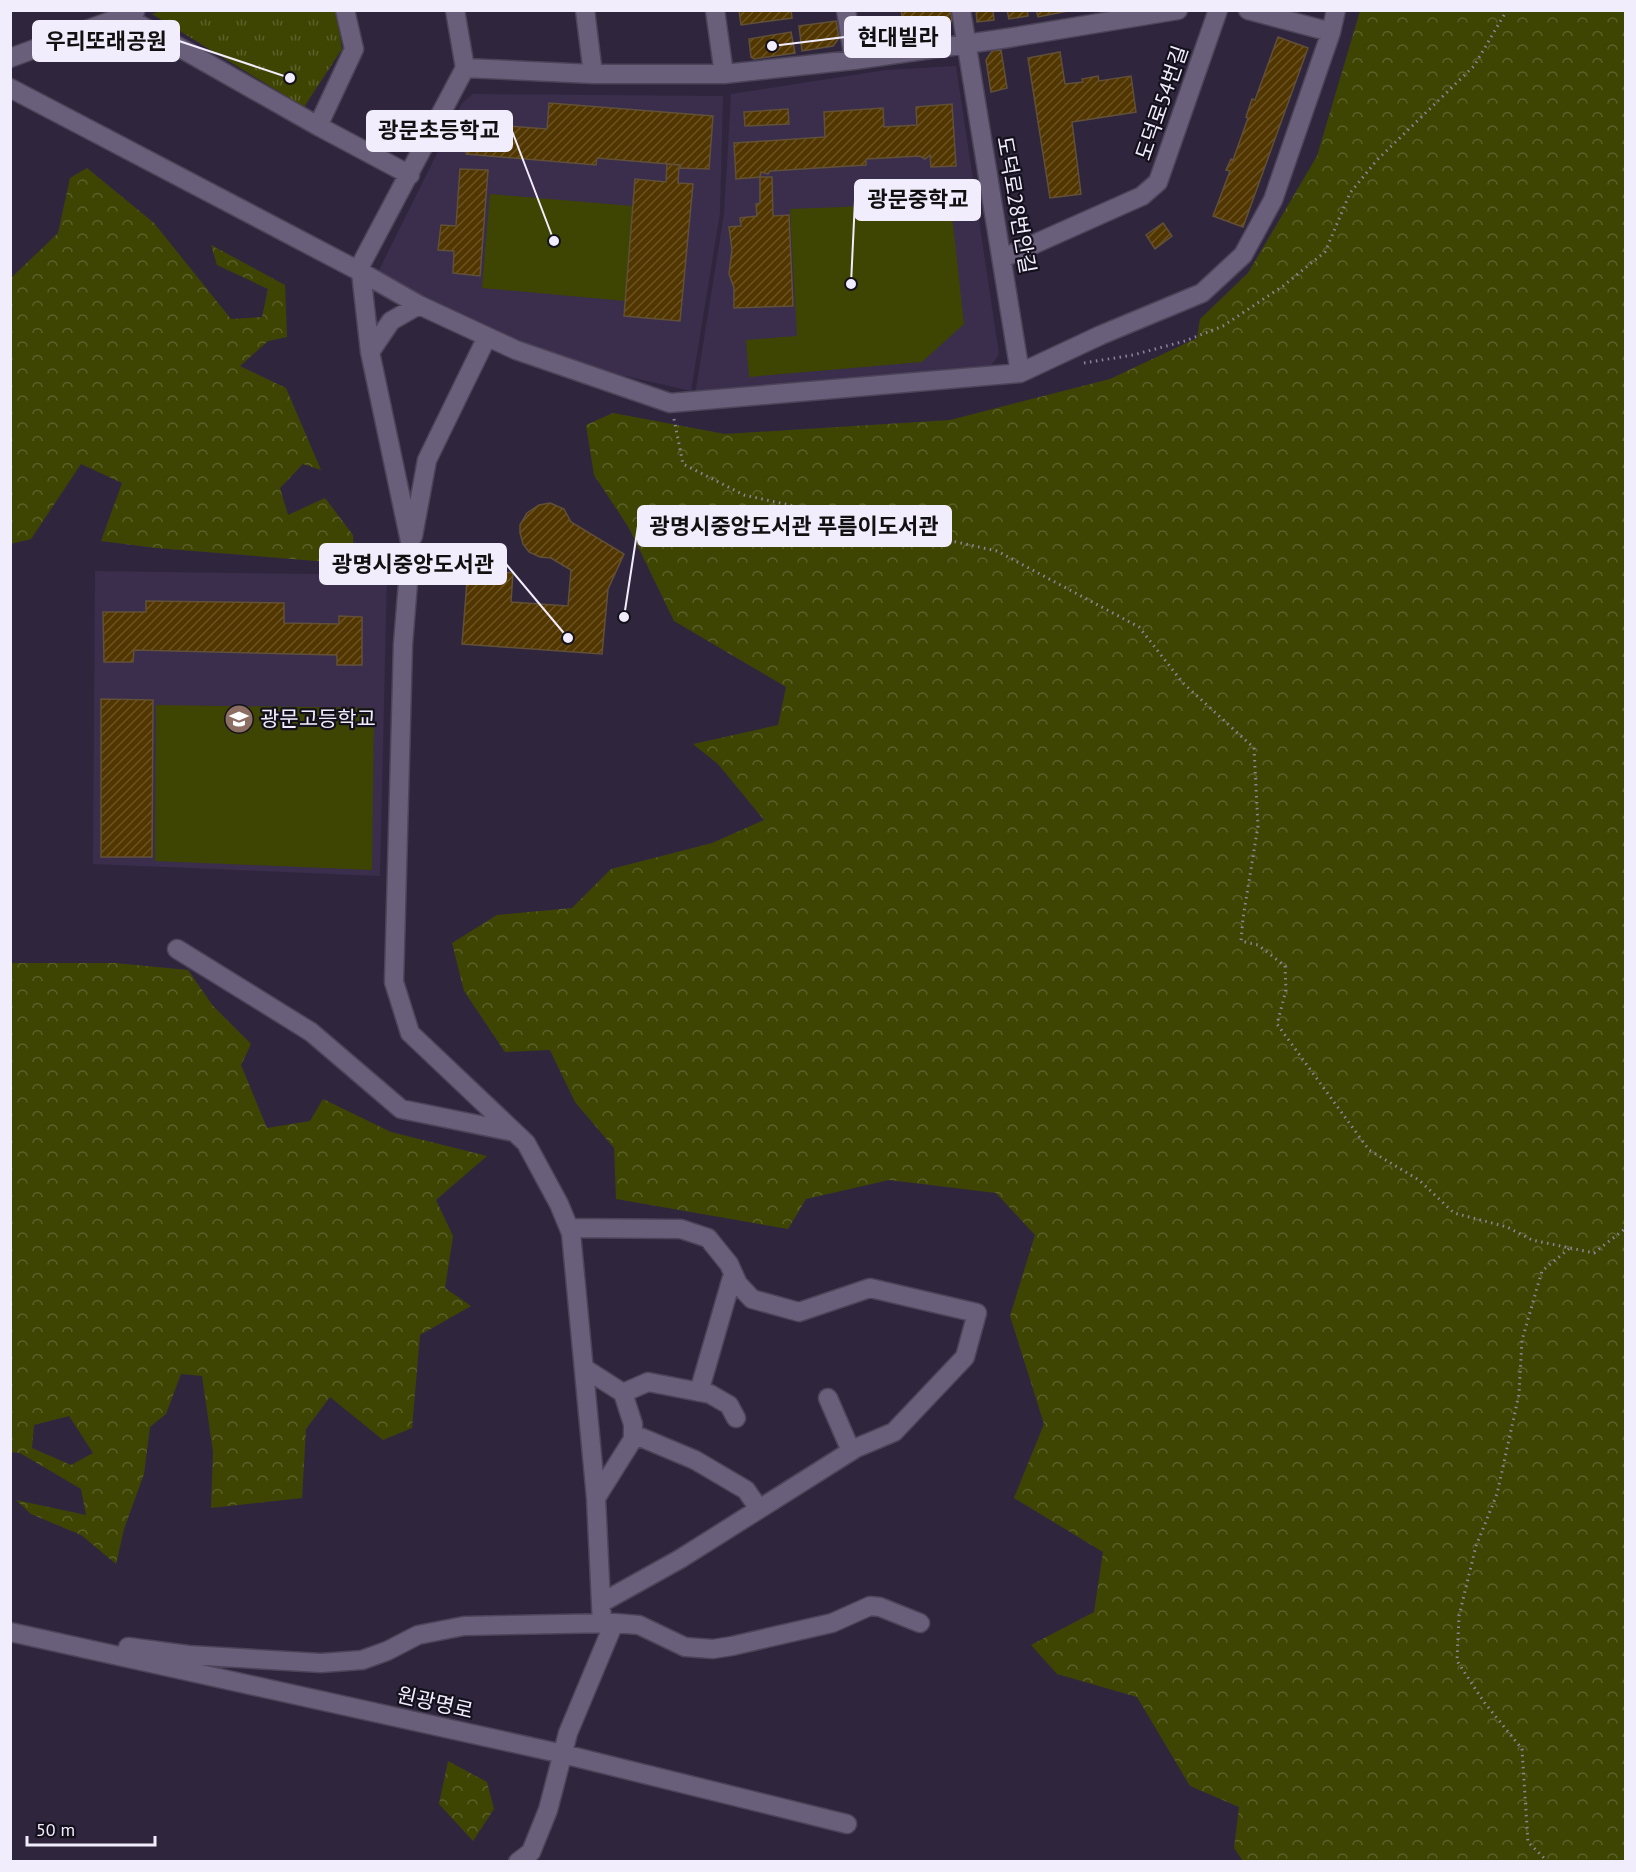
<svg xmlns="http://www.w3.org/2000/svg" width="1636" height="1872" font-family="'PT Sans','Noto Sans KR',sans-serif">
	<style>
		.built { fill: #3a2e4c }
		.grass { fill: #3e4503 }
		.forest { fill: url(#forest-crowns); fill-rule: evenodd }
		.park { fill: url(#park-tufts) }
		.building { fill: url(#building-hatch); stroke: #615037; stroke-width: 1.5 }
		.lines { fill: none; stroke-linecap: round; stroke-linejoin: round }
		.minor-casing { stroke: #4c4458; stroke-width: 21 }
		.path { stroke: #8c8599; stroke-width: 3; stroke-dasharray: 1.5 4.5; stroke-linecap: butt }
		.minor { stroke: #695f7a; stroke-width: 18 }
		.labels { text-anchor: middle; stroke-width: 4.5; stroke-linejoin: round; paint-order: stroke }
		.street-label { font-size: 21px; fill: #f2edfd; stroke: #15111c }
		.poi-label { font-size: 21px; fill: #f2edfd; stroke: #15111c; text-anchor: start }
		.leader { fill: none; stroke: #f2edfd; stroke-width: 2 }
		.callout-dot { fill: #f2edfd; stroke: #15111c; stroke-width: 2 }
		.callout { fill: #f2edfd; stroke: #f2edfd; stroke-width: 2 }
		.callout-label { font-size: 22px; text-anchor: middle; font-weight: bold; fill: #111 }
	</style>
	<defs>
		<pattern id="forest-crowns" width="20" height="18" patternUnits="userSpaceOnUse" patternTransform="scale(1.5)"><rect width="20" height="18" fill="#3e4503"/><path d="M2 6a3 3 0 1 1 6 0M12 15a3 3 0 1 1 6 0" fill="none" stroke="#5a6029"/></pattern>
		<pattern id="park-tufts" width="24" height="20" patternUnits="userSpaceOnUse" patternTransform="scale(1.5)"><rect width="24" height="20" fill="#3e4503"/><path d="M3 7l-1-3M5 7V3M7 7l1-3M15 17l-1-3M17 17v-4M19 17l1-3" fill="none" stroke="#5a6029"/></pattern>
		<pattern id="building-hatch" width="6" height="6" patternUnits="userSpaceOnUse" patternTransform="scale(1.5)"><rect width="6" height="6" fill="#523600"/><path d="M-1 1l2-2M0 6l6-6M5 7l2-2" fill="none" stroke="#6b5326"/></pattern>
	</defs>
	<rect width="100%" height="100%" fill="#2f263d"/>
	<!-- built -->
	<path class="built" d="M956 66 999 354 991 366 732 396 695 395 724 214 731 94 886 70Z
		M473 94 723 96 720 213 691 391 621 375 516 341 388 281 379 270 462 103Z
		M95 571 387 575 380 876 93 864Z"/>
	<!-- grass -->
	<path class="grass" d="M490 194 633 206 625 301 482 288Z
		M947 203 951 207 964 324 922 362 749 377 746 340 797 336 790 209Z
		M156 705 374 708 372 870 155 861Z"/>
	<!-- forest -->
	<path class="forest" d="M1360 11H1625V1861H1243L1234 1848 1239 1807 1190 1786 1137 1697 1057 1674 1031 1645 1094 1612 1103 1552 1014 1498 1044 1424 1010 1316 1035 1235 996 1193 889 1180 806 1199 788 1229 616 1199 614 1148 575 1102 550 1050 505 1052 464 991 452 943 497 915 572 908 611 869 712 843 764 820 718 764 693 744 778 725 786 687 674 621 629 528 594 475 586 425 613 413 725 434 950 420 1110 379 1197 338 1200 319 1248 273 1317 156Z
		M87 168 154 223 231 319 262 317 268 289 217 265 211 245 285 285 287 337 268 341 240 366 286 388 321 470 303 464 280 488 288 515 325 498 353 535 354 564 156 548 101 541 122 483 81 464 31 539 11 544V278L58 233 70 178Z
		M11 963H115L188 970 213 1006 251 1044 241 1065 267 1128 310 1121 323 1099 391 1132 487 1156 436 1200 453 1236 445 1288 471 1306 420 1335 412 1428 383 1440 330 1397 306 1429 302 1498 211 1508 213 1452 202 1376 181 1374 166 1414 150 1427 144 1474 124 1529 116 1564 81 1535 31 1514 16 1500 86 1515 81 1489 20 1453 11 1452ZM69 1416 93 1453 71 1465 32 1448 34 1425Z
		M448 1761 487 1782 494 1809 473 1841 439 1804Z"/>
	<!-- park -->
	<path class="park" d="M164 10 336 11 342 49 304 107 152 14Z"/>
	<!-- building -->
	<path class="building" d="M739 10H791L792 18 741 25Z
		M901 10H950L952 20 949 25 905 31Z
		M976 10H993L994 20 977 22Z
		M1007 10H1027L1028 16 1009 19Z
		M1036 10H1073L1038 17Z
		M836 21 839 38 833 46 802 51 799 26Z
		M791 32 795 53 754 59 751 57 749 39Z
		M1278 37 1308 48 1243 227 1213 216 1230 171 1226 170 1231 159 1233 160 1248 118 1246 117 1252 99 1255 100Z
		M1001 50 1007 88 991 92 986 60 992 51Z
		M1060 52 1065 84 1083 82 1082 79 1098 76 1099 81 1131 76 1136 112 1072 122 1081 194 1050 198 1028 58Z
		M549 103 713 116 709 169 680 168 681 165 597 158 596 165 466 154 468 123 547 129Z
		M952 104 956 166 931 167 930 155 925 159 920 156 866 159V165L770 171 768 174 761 172 760 177 736 179 734 143 825 137 824 112 883 108 884 127 917 125 916 107Z
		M788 109 789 124 745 126 744 112Z
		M667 164 679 165 678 183 693 184 680 321 624 316 635 179 666 182Z
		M460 169 488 170 480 276 453 273 454 251 438 250 441 225 456 226Z
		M760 177H772L773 216 789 215 793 306 734 308V288L729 274 732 250 729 227 741 226 740 218 757 216 756 204 760 203Z
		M1163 223 1172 236 1155 249 1146 235Z
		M550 503 564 509 571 522 624 554 608 589 602 654 462 644 468 569 513 573 511 602 568 606 571 570 551 558 540 557 529 552 523 544 520 533V525L527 513 539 505Z
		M146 601 284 603V623L339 624V616L362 617V665H337V655L134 650 133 662H104L103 612H146Z
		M101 699 153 700 152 857H101Z"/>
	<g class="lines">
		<!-- minor casing -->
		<g class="minor-casing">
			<path id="minor" d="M585 10 593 74
				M715 10 724 74
				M846 10 854 60
				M961 10 1020 373
				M1248 10 1331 32
				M124 16 318 126 410 175
				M10 58 135 12
				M465 68 593 74H724L854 60 1008 38 1178 10
				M10 88 361 272 419 305 516 350 670 403 1020 373 1101 335 1202 293 1243 255 1273 200 1331 32 1336 10
				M318 126 354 49 345 10
				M1003 258 1142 196 1158 182 1218 10
				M358 270 465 68 455 10
				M361 272 370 352 411 546 403 644 394 982 410 1033 526 1143 559 1204 571 1233 596 1498 602 1624
				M370 352 391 321 419 305
				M413 536 427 460 487 337
				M177 949 311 1032 401 1109 514 1132
				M569 1228 681 1229 708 1238 729 1264 738 1284 752 1299 799 1312 870 1288 977 1313 965 1357 894 1432 856 1448 680 1559 601 1603
				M584 1368 623 1393 633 1424V1439L596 1498
				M699 1392 733 1274
				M623 1393 648 1382 710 1394 729 1405 736 1418
				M828 1398 851 1451
				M633 1434 695 1460 746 1490 759 1509
				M10 1632 563 1754 847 1824
				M128 1647 188 1655 321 1663 362 1660 387 1651 418 1635 464 1626 612 1623
				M518 1862 531 1852 548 1810 568 1733 614 1623 639 1625 685 1647 713 1649 732 1646 832 1623 870 1606 880 1607 920 1623"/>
		</g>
		<!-- path -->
		<path class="path" d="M1084 363 1133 355 1185 341 1223 326 1283 286 1325 252 1350 193 1377 160 1474 66 1507 10
			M674 419 683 464 744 495 997 551 1139 627 1183 683 1254 748 1258 826 1243 918 1241 941 1258 945 1285 966 1286 990 1277 1024 1369 1150 1419 1180 1454 1213 1507 1227 1532 1240 1594 1253 1626 1228
			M1548 1862 1528 1842 1522 1749 1484 1702 1457 1661 1459 1616 1476 1546 1497 1494 1519 1394 1522 1340 1542 1271 1571 1247"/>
		<!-- minor -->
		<use href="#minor" class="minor"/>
	</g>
	<!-- icons -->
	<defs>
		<g id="school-disc" transform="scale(1.5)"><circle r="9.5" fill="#8d6e63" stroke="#15111c"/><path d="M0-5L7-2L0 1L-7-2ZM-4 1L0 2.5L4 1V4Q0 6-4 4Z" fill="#fff"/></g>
	</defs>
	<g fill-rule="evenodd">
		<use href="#school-disc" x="239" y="719"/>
	</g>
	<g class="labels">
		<!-- street labels -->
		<g class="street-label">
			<text transform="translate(1162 103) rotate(-71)" y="7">도덕로54번길</text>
			<text transform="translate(1016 205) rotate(80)" y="7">도덕로28번안길</text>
			<text transform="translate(435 1703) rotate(13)" y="7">원광명로</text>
		</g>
		<!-- poi labels -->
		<g class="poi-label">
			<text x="260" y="726">광문고등학교</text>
		</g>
	</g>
	<!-- callouts -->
	<path class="leader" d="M772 46L845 37M290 78L179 41M554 241L512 131M851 284L855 200M624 617L638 526M568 638L506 564"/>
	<g class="callout-dot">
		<circle cx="772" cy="46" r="6"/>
		<circle cx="290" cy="78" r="6"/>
		<circle cx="554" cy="241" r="6"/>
		<circle cx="851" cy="284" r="6"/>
		<circle cx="624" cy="617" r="6"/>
		<circle cx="568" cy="638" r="6"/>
	</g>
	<g class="callout">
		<rect x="845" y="17" width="105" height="40" rx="6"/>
		<rect x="33" y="21" width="146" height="40" rx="6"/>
		<rect x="367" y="111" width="145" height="40" rx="6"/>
		<rect x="855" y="180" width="125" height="40" rx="6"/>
		<rect x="638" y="506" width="313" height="40" rx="6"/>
		<rect x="320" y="544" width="186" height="40" rx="6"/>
	</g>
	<g class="callout-label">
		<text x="898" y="45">현대빌라</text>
		<text x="106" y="49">우리또래공원</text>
		<text x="439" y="138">광문초등학교</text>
		<text x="918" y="207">광문중학교</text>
		<text x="794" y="534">광명시중앙도서관 푸름이도서관</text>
		<text x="413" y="572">광명시중앙도서관</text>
	</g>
	<!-- border -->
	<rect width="1636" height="1872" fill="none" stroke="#f2edfd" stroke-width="24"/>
	<!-- scale -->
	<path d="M27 1836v9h128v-9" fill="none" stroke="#f2edfd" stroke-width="3"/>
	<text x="36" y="1836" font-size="18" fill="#f2edfd" stroke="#15111c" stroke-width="4.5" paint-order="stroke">50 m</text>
</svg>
